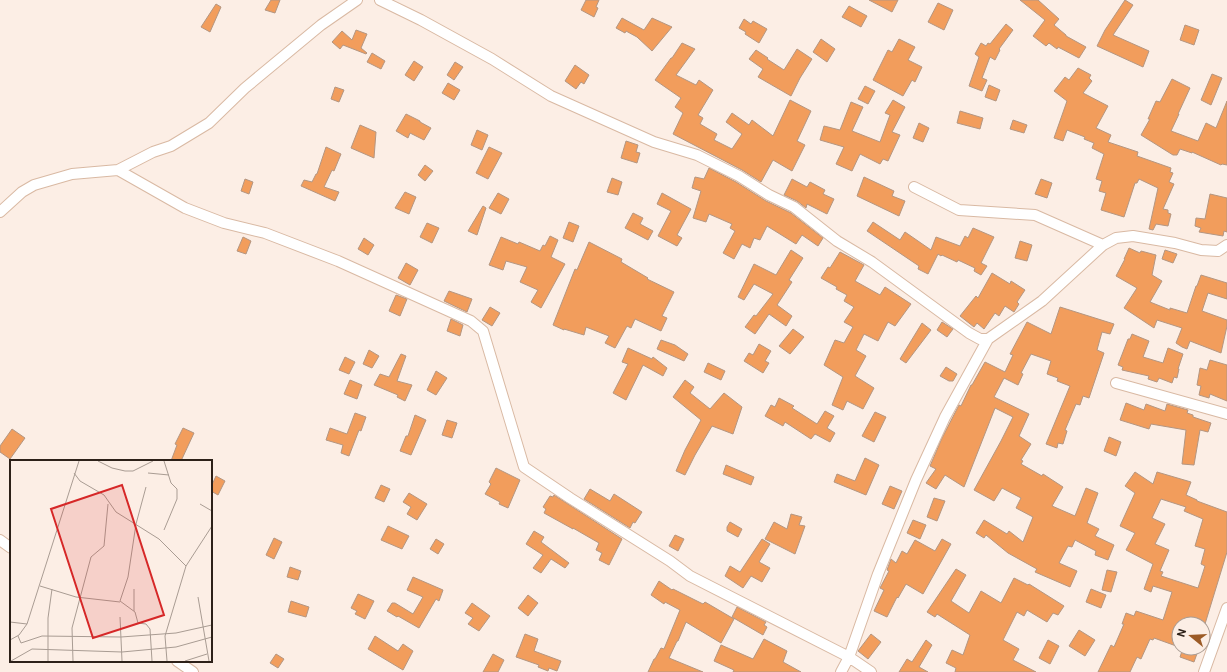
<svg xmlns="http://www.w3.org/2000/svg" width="1227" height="672" font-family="Roboto,sans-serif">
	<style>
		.building { fill: #f29d5c; stroke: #b49681; fill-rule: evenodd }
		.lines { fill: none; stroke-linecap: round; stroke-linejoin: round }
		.minor-casing { stroke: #d9b9a3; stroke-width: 12 }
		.minor { stroke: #fff; stroke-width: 10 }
		.inset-road { fill: none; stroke: #a99c93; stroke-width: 1 }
		.view { fill: #d62828; fill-opacity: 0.15; stroke: #d62828; stroke-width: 2 }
		.inset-edge { fill: none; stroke: #2d2119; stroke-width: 2 }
	</style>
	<rect width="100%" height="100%" fill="#fceee5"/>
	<!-- building -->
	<path class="building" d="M271 0H280L275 13 265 10Z
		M586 0H599L596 7 598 8 594 17 581 10Z
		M869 0H898L892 12Z
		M1020 0H1038L1059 19 1054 25 1066 35V36L1086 47 1079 58 1058 47 1057 49 1049 43 1046 46 1033 36 1045 20Z
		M1125 0 1133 5 1113 35 1149 51 1143 67 1097 46 1105 30Z
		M938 3 953 10 944 30 928 22Z
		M216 4 221 7 210 32 201 27Z
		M849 6 867 16 861 27 842 17Z
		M622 18 644 30 652 18 672 27 652 51 637 37 626 31 625 33 616 28Z
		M744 19 751 24 753 21 767 29 759 43 745 34 746 32 739 28Z
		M1006 24 1013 30 999 49 1000 50 995 60 990 57 982 78 987 80 982 91 969 86 979 57 975 54 981 43 986 46 988 43 990 44Z
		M1185 25 1199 30 1194 45 1180 40Z
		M356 30 367 34 361 48 367 53 366 54 343 45 340 49 332 42 342 31 352 40Z
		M821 39 835 49 827 62 813 52Z
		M899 39 915 47 908 60 922 67 915 82 912 80 903 96 873 80 888 50 892 52Z
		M682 43 695 49 676 75 696 85 699 80 713 90 698 115 703 118 700 124 717 134 714 140 732 149 742 134 726 122 732 113 749 125 752 120 773 136 790 100 811 111 797 141 805 145 792 171 773 160 761 182 742 170 673 134 683 113 675 107 681 98 655 80 671 58H672Z
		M797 49 812 59 800 78 791 96 758 77 763 69 749 59 756 50 768 58 767 59 784 70Z
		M372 53 385 61 381 69 367 62Z
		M414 61 423 67 414 81 405 75Z
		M455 62 463 67 454 80 447 75Z
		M575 65 589 75 584 84 581 82 576 89 565 81Z
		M1078 68 1091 75 1089 78 1092 81 1083 93 1108 106 1096 128 1111 135 1108 142 1138 152 1137 156 1171 168 1170 172 1173 173 1169 182 1174 184 1163 209 1168 210V213L1171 214 1168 226 1156 224 1153 230 1149 229 1158 188 1139 179 1137 183H1135L1124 217 1101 210 1106 193 1099 191 1102 181 1096 179 1104 154 1092 148 1094 143 1084 139 1085 137 1067 130 1063 141 1054 138 1067 101 1054 91 1065 77 1069 80Z
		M1212 74 1222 78 1211 105 1201 100Z
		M1172 79 1190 88 1178 114H1179L1171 131 1198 141 1206 123 1216 128 1227 101V165L1222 164 1221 165 1192 152V153L1180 149 1177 155H1173L1141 135 1150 119H1148L1156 101 1160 102Z
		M448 83 460 90 454 100 442 93Z
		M989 85 1000 90 996 101 985 97Z
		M865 86 875 91 868 104 858 99Z
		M335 87 344 90 339 102 331 99Z
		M893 100 905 107 892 132 900 135 888 161 883 159 880 164 860 154 852 171 836 164 844 147 820 140 824 126 840 130 851 102 863 107 852 131 880 142 890 115 885 113Z
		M960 111 983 118 980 129 957 123Z
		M406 114 420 121V122L431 128 424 140 410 133 408 138 396 131Z
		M1013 120 1027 125 1024 133 1010 129Z
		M919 123 929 128 923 142 913 138Z
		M360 125 376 132 374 158 351 148Z
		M477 130 488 135 482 150 471 145Z
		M626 141 638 145 636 152 640 153 637 163 621 158Z
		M326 147 341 154 334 171 332 170 324 187 339 192 335 201 301 186 304 180 312 182 316 174H317Z
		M489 147 502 153 488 179 476 173Z
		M425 165 433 171 425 181 418 175Z
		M709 168 736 182 766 201 791 213 823 238 818 246 802 235 796 244 767 226 760 240 754 238 750 248 742 244 734 259 723 253 735 231 730 228 732 224 709 214 706 222 693 218 701 191 692 188 695 177 704 179Z
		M864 177 894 191 892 196 905 201 899 216 857 196Z
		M612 178 622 182 618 195 607 192Z
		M245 179 253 182 249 194 241 191Z
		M792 179 807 187 810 182 825 190 823 194 834 199 827 214 807 204 806 208 797 201 784 195Z
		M1041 179 1052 183 1047 198 1035 194Z
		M405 192 416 197 409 214 395 208Z
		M498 193 509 199 501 214 489 208Z
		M662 193 691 209 677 235 682 238 677 246 658 236 671 211 657 204Z
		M1210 194 1227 198V232L1224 231 1223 236 1199 232 1201 228 1195 226 1196 218 1205 219Z
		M483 206 486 208 477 235 468 231Z
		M633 213 643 218 640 224 653 231 648 240 625 228Z
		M569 222 579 226 573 242 563 238Z
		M873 222 900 240 905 232 931 250 936 237 960 246 965 236 968 238 973 228 994 237 981 263 987 266 981 275 974 271 975 268 958 260 957 262 942 255 941 256 938 254 928 274 918 269 919 266 867 231Z
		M427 223 439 228 432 243 420 237Z
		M550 236 558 240 551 257 565 264 541 308 531 302 538 290 520 282 527 267 506 261 503 270 489 265 501 237 518 244 519 242 540 251 543 245 545 246Z
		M243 237 251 241 246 254 237 251Z
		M364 238 374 245 368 255 358 249Z
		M1020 241 1032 245 1027 261 1015 258Z
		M589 242 622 259 621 262 648 278 647 279 674 292 662 316 667 318 661 331 635 319 631 328 627 326 615 348 605 343 609 336 586 327 584 335 564 329V330L553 325 575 269 577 270Z
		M1129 248 1140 253 1141 251 1156 255 1152 275 1162 281 1150 302 1170 310V308L1187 313 1196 286H1197L1201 275 1227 283V299L1208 293 1202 311 1227 320V326L1221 353 1190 341 1187 349 1182 347 1176 343 1182 328 1157 320 1154 328 1124 308 1137 288 1116 276 1125 259H1124Z
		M791 250 803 258 789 280 792 282 777 305 792 316 786 326 769 314 755 334 745 327 754 315 756 316 773 294 754 284 744 300 738 297 754 264 776 275Z
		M1165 250 1177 254 1173 263 1162 259Z
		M840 252 864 265 855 281 880 295 885 287 911 304 895 326 888 322 878 341 864 334 856 350 866 356 855 376 874 388 863 409 847 401 843 410 832 405 843 377 824 365 835 340 844 343 853 327 844 322 854 307 844 301 847 295 836 289 837 287 821 278 828 267 830 268Z
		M406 263 418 270 410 285 398 278Z
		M992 273 1010 284 1011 281 1025 290 1017 302 1019 304 1014 312 1005 306 999 316 995 313 984 329 977 323 974 327 960 316 976 296 978 298Z
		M449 291 472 299 467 312 444 301Z
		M396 295 407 299 400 316 389 311Z
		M490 307 500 313 492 326 482 320Z
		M1060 307 1114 324 1110 334 1102 332 1097 350 1104 353 1089 398 1083 396 1080 405 1076 404 1065 430 1067 431 1063 444 1058 443 1057 448 1046 444 1070 386 1057 381 1058 378 1047 374 1051 361 1031 354 1021 373 1023 374 1018 385 1004 378 994 397 1029 414 1019 436 1031 444 1021 460 1023 461 1021 464 1042 476 1043 474 1063 487 1052 506 1075 516 1086 488 1098 493 1087 523 1099 529 1095 536 1114 545 1108 560 1095 555 1096 551 1075 540 1072 547 1068 546 1059 563 1077 571 1070 587 1035 572 1037 569 1008 553 986 535 984 538 976 533 984 520 1007 534 1009 531 1023 542 1033 517 1016 508 1021 498 1002 488 994 501 974 490 1001 441 1013 417 995 408 964 487 945 475 936 489 926 483 936 469 930 466 942 438 959 405 961 406 971 385H972L985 362 1005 372 1013 355 1010 354 1027 322 1051 334Z
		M451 319 463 325 460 336 447 331Z
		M942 322 953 329 947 337 937 330Z
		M922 323 931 330 906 363 900 359Z
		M793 329 804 337 790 354 779 346Z
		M1132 334 1149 341 1143 357 1163 363 1168 348 1183 354 1178 369H1179L1177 378 1174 377 1172 383 1159 378 1157 382 1148 379 1149 376 1122 370 1123 367 1118 365 1128 339H1130Z
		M661 340 675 345 688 354 684 361 657 349Z
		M759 344 771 351 765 361 769 363 763 373 744 361 749 353 753 355Z
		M628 348 652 359 653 357 667 368 663 376 643 365 626 400 613 393 628 364 622 362Z
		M369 350 379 356 372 368 363 364Z
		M401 354 406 356 397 381 412 385 405 401 397 397 398 395 374 385 380 374 389 377Z
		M345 357 355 362 349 374 339 370Z
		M1210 360 1227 365V401L1210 394 1209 398 1199 395 1201 386 1197 385 1200 368 1207 370Z
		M708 363 725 371 721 380 704 372Z
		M946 367 957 374 953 381H949L940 376Z
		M436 371 447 378 436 395 427 390Z
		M350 380 362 385 357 399 344 394Z
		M685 380 694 387 690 393 710 409 724 393 742 407 733 434 712 426 695 455 685 475 676 471 685 450 701 420 673 397Z
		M779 398 794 406 792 408 817 424 825 411 834 416 827 428 835 433 830 442 815 434 811 439 785 422 783 426 765 416 771 405 775 407Z
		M1126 403 1144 410 1146 404 1165 411 1167 404 1188 410 1187 413 1193 415V417L1211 423 1208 432 1200 430 1194 465 1182 464 1186 430 1151 424 1149 429 1120 420Z
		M875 412 886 417 874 442 862 436Z
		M355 413 366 417 361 431 359 430 349 456 341 453 343 445 326 440 330 428 347 434Z
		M415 415 426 420 411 455 400 451 406 436H408Z
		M447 420 457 423 452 438 442 435Z
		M183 428 194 433 181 461H171L177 445 175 444Z
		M12 429 25 438 10 459 0 452V446Z
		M1109 437 1121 442 1116 456 1104 451Z
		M865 458 879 465 866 495 834 482 837 474 855 481Z
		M726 465 754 477 751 485 723 474Z
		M496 468 520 480 508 508 499 504 500 502 485 494 491 484 489 482Z
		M1135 472 1153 484 1157 472 1191 482 1186 495 1197 500V501L1227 512V552L1205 624H1179V647L1154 638 1153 640 1150 639 1141 659 1137 657 1130 672H1098L1111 645 1114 647 1124 624H1122L1126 613 1134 616 1136 611 1163 620 1172 592 1153 586 1151 592 1144 589 1153 564 1126 550 1135 533 1120 526 1135 493 1125 486ZM1161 499 1186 507 1184 511 1203 519 1195 546 1205 549 1201 564 1205 566 1198 588 1161 576 1163 572 1160 571 1169 550 1155 544 1165 524 1152 518Z
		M216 476 225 481 218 495 211 491V487Z
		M381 485 390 489 384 502 375 498Z
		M890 486 902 491 894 509 882 504Z
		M590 489 610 501 614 494 642 512 635 523 633 522 630 528 584 499Z
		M409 493 427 504 417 520 407 514 411 507 403 502Z
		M554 495 622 539 609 565 599 560 602 553 596 550 599 543 573 528V529L544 513 546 509 543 507 550 496 553 497Z
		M934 498 945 501 937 521 927 517Z
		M791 514 802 517 799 525 805 526 795 554 765 539 774 522 787 529Z
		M913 520 926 525 920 539 907 533Z
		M730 522 742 529 738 537 727 531V527Z
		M388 526 409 536 402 549 381 540Z
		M534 531 544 537 541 542 569 563 565 568 551 559 541 573 533 568 543 555 526 544Z
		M675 535 684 539 678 551 669 546Z
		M274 538 282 542 274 559 266 555Z
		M436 539 444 544 438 554 430 549Z
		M762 539 770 544 759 562 770 568 762 582 751 576 743 588 725 576 730 566 740 572Z
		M942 539 951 544 923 594 906 584 898 598 897 597 887 617 874 611 884 590 880 588 889 571 887 570 891 559 896 563 902 551 907 554 915 540 935 551Z
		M290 567 301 571 298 580 287 577Z
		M956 569 966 575 951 601 969 613 981 591 1001 603 1014 578 1028 585 1029 584 1064 606 1058 615 1053 613 1047 622 1027 610 1024 616 1017 612 1003 640 1019 649 1013 660 1036 672H955L956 668 946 663 952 650 963 655 970 635 937 614 935 617 927 612Z
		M1107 570 1117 572 1111 592 1102 590Z
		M413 577 443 590 439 601 436 599 419 628 398 616 397 617 387 611 392 603H395L413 614 423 597 407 590Z
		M659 581 672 590 673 589 703 604 705 602 734 619 721 643 686 622 678 641H677L669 658 703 672H648L654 659H655L661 648 664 649 680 610 665 602 664 604 651 595Z
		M1091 589 1106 595 1101 608 1086 602Z
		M358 594 374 601 365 619 355 614 357 611 351 608Z
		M528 595 538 603 528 616 518 608Z
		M291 601 309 607 306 617 288 612Z
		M472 603 490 616 479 631 468 624 473 618 465 613Z
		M737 607 766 622 764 625 767 627 763 635 732 617Z
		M1079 630 1095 640 1085 656 1069 646Z
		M525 634 538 639 534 651 561 661 557 671 549 668 548 671 538 667 539 665 516 657Z
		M871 634 881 642 868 659 858 651Z
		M375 636 398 651 403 644 413 651 403 670 368 649Z
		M764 639 787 651 783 662 801 672H733L734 670 714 661 721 645 753 659Z
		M926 640 932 645 919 667 928 672H899L907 659 912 662Z
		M1048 640 1059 646 1050 664 1039 658Z
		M1183 648H1199L1194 662 1180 657Z
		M276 654 284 659 278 668 270 663Z
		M493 654 504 660 498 672H483Z"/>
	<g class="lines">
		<!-- minor casing -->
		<g class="minor-casing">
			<path id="minor" d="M380 0 421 20 492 59 551 96 654 142 697 155 739 176 769 195 794 207 837 241 872 262 969 333 980 339H988L1042 301 1103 245 1116 238 1133 236 1175 243 1201 250 1218 251 1227 245
				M118 170 185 208 224 223 265 233 338 261 471 321 483 331 524 467 570 498 670 561 690 576 849 657 871 672
				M914 187 959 210 1035 215 1103 245
				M0 212 22 192 34 185 72 174 118 170 153 152 171 146 209 123 245 88 321 25 357 0
				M1116 383 1227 414
				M0 540 11 548
				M177 661 193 672
				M841 672 849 657 878 574 916 480 945 417 988 339
				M1204 672 1227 608"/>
		</g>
		<!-- minor -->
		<use href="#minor" class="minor"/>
	</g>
	<!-- overview -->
	<g transform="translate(10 460)">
		<rect width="202" height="202" fill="#fceee5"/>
		<path class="inset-road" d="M88 1 102 8 115 11H123L143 1M154 1 161 23 167 29V39L154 70M64 13 70 21 94 35 106 52 149 79 176 106M138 13 159 15M136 27 126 64 118 117 110 141 125 152 128 163 136 164 140 169 142 201M190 44 202 51M30 126 66 137 110 142M124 129V151M188 137 199 201M110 157 112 201M0 162 17 164M8 176 11 183 32 176 111 177 166 173 202 165M0 180 9 175 17 164 69 1M1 201 22 189 112 192 166 187 202 177M38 201V158L42 129M63 201 62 168 81 97 94 86 98 44M157 201 155 176 176 106 202 66M175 201 197 194"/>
		<path class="view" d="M112 25 154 155 83 178 41 49Z"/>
		<rect width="202" height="202" class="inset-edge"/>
	</g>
	<!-- north arrow -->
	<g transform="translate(1191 636) rotate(288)"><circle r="19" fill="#fceee5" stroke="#a99c93"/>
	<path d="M0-3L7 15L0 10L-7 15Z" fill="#9c5b26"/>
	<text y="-6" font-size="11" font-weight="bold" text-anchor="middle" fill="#2d2119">N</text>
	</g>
</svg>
